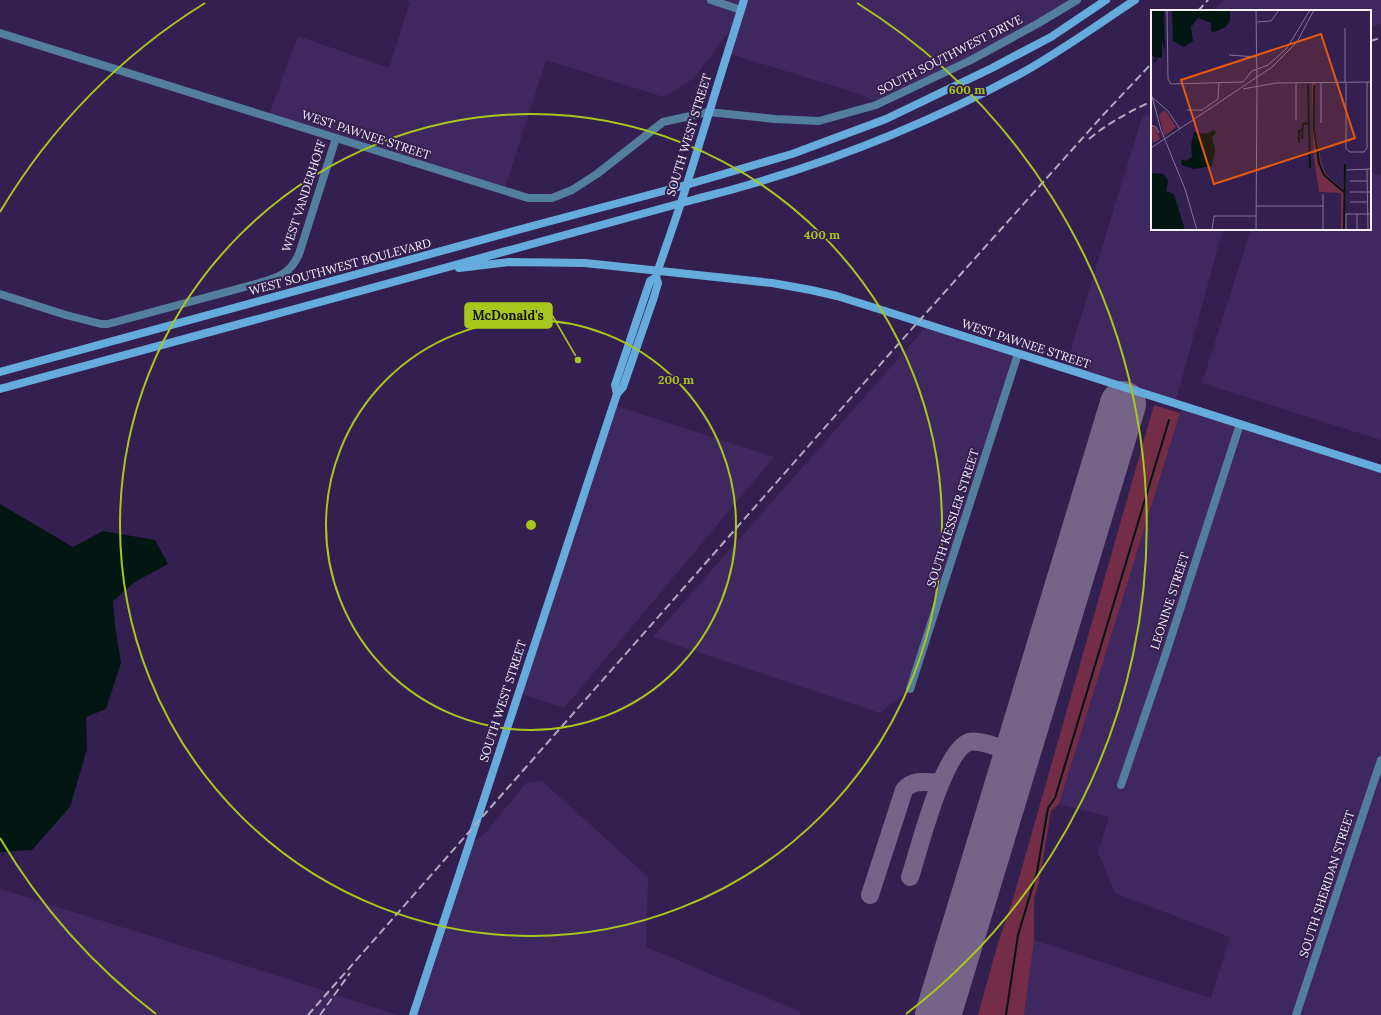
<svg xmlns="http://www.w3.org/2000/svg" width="1381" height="1015" font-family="Lora,serif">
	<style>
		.built { fill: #3f285f }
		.green { fill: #732d46 }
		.water { fill: #021612 }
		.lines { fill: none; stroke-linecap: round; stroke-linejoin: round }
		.stream { stroke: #021612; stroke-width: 2 }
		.taxiway { stroke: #746488; stroke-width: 18 }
		.runway { stroke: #746488; stroke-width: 46 }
		.street { stroke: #537e9d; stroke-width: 8 }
		.secondary { stroke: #65acdd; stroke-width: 8 }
		.rail { stroke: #b3a9c1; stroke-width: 2; stroke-dasharray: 8 4; stroke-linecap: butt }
		.ring { fill: none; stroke: #a8c71c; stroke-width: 2 }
		.labels { text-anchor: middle; stroke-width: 4; stroke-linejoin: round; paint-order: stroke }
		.street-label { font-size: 12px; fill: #f5f1fd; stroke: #342050 }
		.inset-river { fill: none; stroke: #021612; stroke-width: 2 }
		.inset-road { fill: none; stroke: #817495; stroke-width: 1 }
		.view { fill: #e8590c; fill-opacity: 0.15; stroke: #e8590c; stroke-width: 2 }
		.inset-edge { fill: none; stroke: #f5f1fd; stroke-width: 2 }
		.centre { fill: #a8c71c; stroke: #342050; stroke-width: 2 }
		.ring-label { font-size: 12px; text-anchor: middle; font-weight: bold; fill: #a8c71c; stroke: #342050; stroke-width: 4; stroke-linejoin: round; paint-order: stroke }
		.leader { fill: none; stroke: #a8c71c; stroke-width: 1.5 }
		.callout-dot { fill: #a8c71c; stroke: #342050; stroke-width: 1.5 }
		.callout { fill: #a8c71c; stroke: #a8c71c; stroke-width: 1.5 }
		.callout-label { font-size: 13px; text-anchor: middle; font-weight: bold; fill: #111 }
	</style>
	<rect width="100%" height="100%" fill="#342050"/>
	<!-- built -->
	<path class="built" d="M404 0H1077L881 103 856 93 727 53 737 21 693 79 664 97 546 60 504 191 268 117 298 36 389 68 410 2Z
		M1224 0H1381V24L1370 27V11H1214Z
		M1152 114V229H1223L1175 404 1065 369 1142 117Z
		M1370 172 1381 175V440L1202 383 1251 229H1370Z
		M928 325 1018 354 910 689 880 713 653 637Z
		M613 405 774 457 564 708 519 693Z
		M1182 406 1381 469V1015H1024L1034 940 1211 998 1230 937 1115 893 1098 852 1109 817 1059 804Z
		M542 781 648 877 646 947 801 1012 800 1015H413L467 848 487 831 526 783Z
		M0 889 294 981 397 1015H0Z"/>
	<!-- green -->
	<path class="green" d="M1154 405 1180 413 1059 804 1051 811 1040 878 1034 899V940L1024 1015H978L998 943 1013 899Z"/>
	<!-- water -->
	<path class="water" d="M0 504 73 547 103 531 155 540 168 564 135 582 113 601 115 626 121 663 106 709 86 717 87 749 70 807 32 850 0 852Z"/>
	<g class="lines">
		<!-- stream -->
		<path class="stream" d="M1006 1015 1018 935 1037 872 1048 808 1055 798 1169 420"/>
		<!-- taxiway -->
		<path class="taxiway" d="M910 877C919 850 943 751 969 742 980 739 1005 750 1017 754
			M870 895 904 790C913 779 927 782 940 783"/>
		<!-- runway -->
		<path class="runway" d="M938 1015 1123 404"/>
		<!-- street -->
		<path class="street" d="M711 0 741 10
			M0 33 528 198H552L572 190 597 174 663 122 708 112 775 119 819 121 876 105 971 60 1037 24 1077 0
			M0 294 66 315 101 324H108L259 283C279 277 290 274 299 254L336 138
			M910 689 1018 354
			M1121 785 1165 656 1240 424
			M1296 1015 1381 760"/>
		<!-- secondary -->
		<path class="secondary" d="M459 268 509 262 585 263 772 283 811 290 837 296 885 311 1381 469
			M0 372 536 225 686 185 792 154 886 119 992 68 1051 37 1106 0
			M0 389 291 310 696 199C809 171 918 129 1020 74 1060 52 1097 25 1135 0
			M617 394 615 385 650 281 656 277 658 270 681 203 744 0
			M413 1015 611 412 617 394 623 387 654 297 658 283 656 277"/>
		<!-- rail -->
		<path class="rail" d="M1198 11 1208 0
			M1370 41 1381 38
			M1089 139C1108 123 1129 112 1152 101
			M308 1015 893 350 1104 114 1152 63
			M320 1015 350 973"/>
	</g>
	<!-- distance rings -->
	<g class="ring">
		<circle cx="531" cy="525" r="205"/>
		<circle cx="531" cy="525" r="411"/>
		<path d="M156 1014A616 616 0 0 1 0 838M0 212A616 616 0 0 1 205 3M857 3A616 616 0 0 1 906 1014"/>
	</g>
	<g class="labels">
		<!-- street labels -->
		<g class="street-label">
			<text transform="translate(950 55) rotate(-27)" y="4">SOUTH SOUTHWEST DRIVE</text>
			<text transform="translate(366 135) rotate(18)" y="4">WEST PAWNEE STREET</text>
			<text transform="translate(689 135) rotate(-73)" y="4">SOUTH WEST STREET</text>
			<text transform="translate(304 196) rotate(-72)" y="4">WEST VANDERHOFF</text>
			<text transform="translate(340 267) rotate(-15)" y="4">WEST SOUTHWEST BOULEVARD</text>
			<text transform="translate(1026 344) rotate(18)" y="4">WEST PAWNEE STREET</text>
			<text transform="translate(953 518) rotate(-72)" y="4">SOUTH KESSLER STREET</text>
			<text transform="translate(1170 601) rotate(-72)" y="4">LEONINE STREET</text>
			<text transform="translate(503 701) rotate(-72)" y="4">SOUTH WEST STREET</text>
			<text transform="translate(1327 884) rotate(-72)" y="4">SOUTH SHERIDAN STREET</text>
		</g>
	</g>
	<!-- overview -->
	<g transform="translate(1151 10)">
		<rect width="220" height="220" fill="#342050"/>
		<path d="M161 73H164V118L170 151 175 164 192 179 195 154 194 220H190V183L168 182 163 148ZM12 101H15L25 117 13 126 8 105ZM0 115 6 119 9 129 2 133Z" fill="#732d46"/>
		<path d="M0 0H13L14 37 13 40 11 29V48L7 47 4 52H2L5 48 0 45ZM21 0H79V11L75 17 63 22 60 21V13L47 8 40 17 42 31 33 37 22 31ZM63 120 65 122 61 128 64 139 61 156 43 159 31 155 30 149 35 151 41 147 40 135 43 122 55 124ZM0 163 13 164 17 171 15 181 23 184 34 220H3L0 216Z" fill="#021612"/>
		<path class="inset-river" d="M157 74 159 158M163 75V118L168 153 173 165 193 182M151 129 152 114 158 113M148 133V121L151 119M193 220 194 154"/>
		<path class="inset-road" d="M16 0 17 69 20 74 92 72 101 61 117 55 136 38 159 0M105 0 106 76M106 12 120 11 128 0M194 18V72M78 45 105 47M145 73V110M195 73V139L199 142H213L216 138V72M92 79 125 73 220 72M0 83 10 120 34 179 46 220M2 88 17 101 29 119M36 100H51L67 89 68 73M170 113V73M0 115 5 117 8 123M0 138 121 57 146 32 163 0M216 159 217 220M195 160 220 159M199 171H216M199 182H220M199 192H216M105 196H172M206 204V220M61 220 63 206H105M105 220 106 77M172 220V184M195 220V204H220"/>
		<path class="view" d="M170 24 204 128 63 174 30 70Z"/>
		<rect width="220" height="220" class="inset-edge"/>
	</g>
	<circle cx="531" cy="525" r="6" class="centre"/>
	<g class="ring-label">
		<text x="967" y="94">600 m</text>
		<text x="822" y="239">400 m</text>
		<text x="676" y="384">200 m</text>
	</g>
	<!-- callouts -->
	<path class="leader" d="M578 360L552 315"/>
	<circle class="callout-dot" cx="578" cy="360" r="4"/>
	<rect class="callout" x="465" y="303" width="87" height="25" rx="4"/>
	<g class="callout-label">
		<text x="508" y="320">McDonald's</text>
	</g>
</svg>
